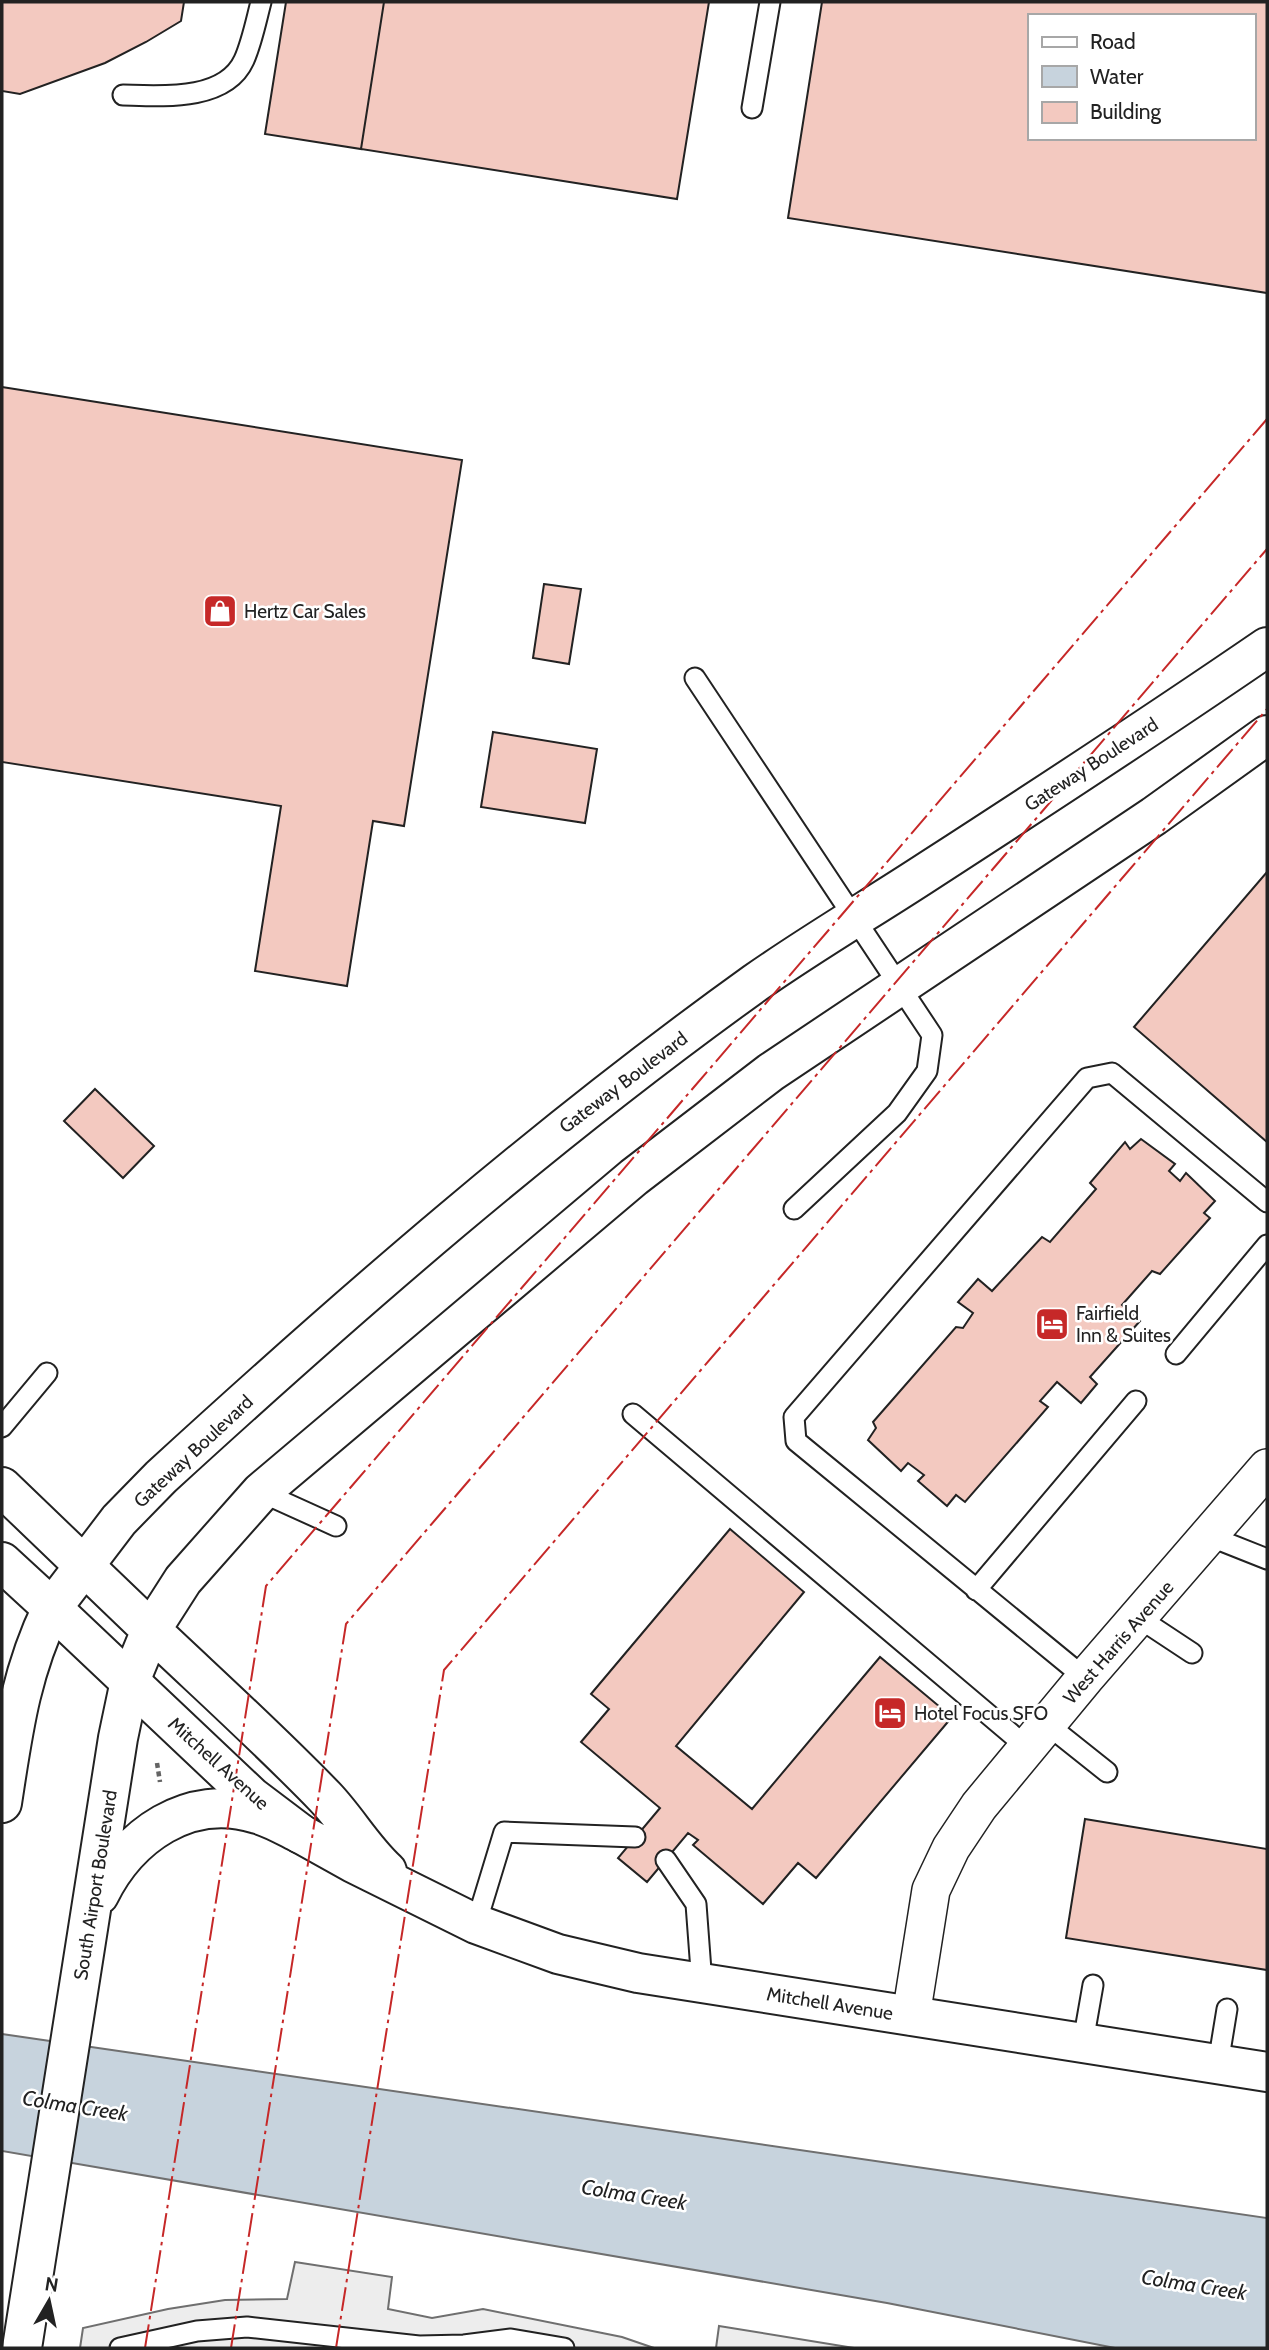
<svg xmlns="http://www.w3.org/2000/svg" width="1269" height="2350" font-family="Cabin,sans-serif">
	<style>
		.parking { fill: #ededed; stroke: #6f6f6f; stroke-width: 2 }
		.water { fill: #c7d3dd; stroke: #6f6f6f; stroke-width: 2 }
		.building { fill: #f3c9c0; stroke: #222; stroke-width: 2; fill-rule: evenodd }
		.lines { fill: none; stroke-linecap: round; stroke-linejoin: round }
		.lane-casing { stroke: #222; stroke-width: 23 }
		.street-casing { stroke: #222; stroke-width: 40 }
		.secondary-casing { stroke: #222; stroke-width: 42 }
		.primary-casing { stroke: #222; stroke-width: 42 }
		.path { stroke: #646464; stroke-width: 4.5; stroke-dasharray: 5 3.5; stroke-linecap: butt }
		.lane { stroke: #fff; stroke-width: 19 }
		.street { stroke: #fff; stroke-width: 37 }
		.secondary { stroke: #fff; stroke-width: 38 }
		.primary { stroke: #fff; stroke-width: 38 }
		.power { stroke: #c62828; stroke-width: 2; stroke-dasharray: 24 5 3.5 5; stroke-linecap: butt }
		.labels { text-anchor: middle; stroke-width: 5; stroke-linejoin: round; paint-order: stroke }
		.poi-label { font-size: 19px; fill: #222; stroke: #fff; text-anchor: start }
		.street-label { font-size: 19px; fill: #222; stroke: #fff }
		.water-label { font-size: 21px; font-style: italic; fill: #222; stroke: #fff }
	</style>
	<rect width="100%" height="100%" fill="#fff"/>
	<!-- parking -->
	<path class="parking" d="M295 2262 392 2277 388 2309 432 2318 483 2309 622 2337 654 2348H80L83 2328 168 2309 225 2300 287 2299Z
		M719 2326 854 2348H716Z"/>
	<!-- water -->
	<path class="water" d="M2 2034 1267 2218V2348H1115L887 2303 2 2151Z"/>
	<!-- building -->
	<path class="building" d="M2 2H184L181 21 146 42 105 63 20 94 2 91Z
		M286 2H384L361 149 265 134Z
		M384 2H709L677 199 361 149Z
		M822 2H1267V293L788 218ZM1029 16H1253V138H1029Z
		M2 387 462 460 404 826 373 821 347 986 255 971 281 806 2 762Z
		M544 584 581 589 569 664 533 658Z
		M493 732 597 749 585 823 481 807Z
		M1267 872V1142L1134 1027Z
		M95 1089 154 1146 123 1178 64 1121Z
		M1141 1139 1175 1164 1169 1171 1180 1181 1186 1173 1215 1201 1204 1213 1210 1218 1160 1274 1152 1271 1122 1305 1140 1321 1090 1377 1097 1384 1081 1403 1057 1382 1040 1401 1048 1407 965 1502 956 1495 947 1506 918 1481 924 1475 908 1463 901 1471 868 1440 876 1428 873 1422 956 1327 963 1328 973 1313 958 1302 978 1279 992 1291 1042 1237 1050 1242 1096 1189 1090 1183 1125 1142 1130 1149Z
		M730 1529 804 1592 676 1746 752 1809 880 1657 952 1717 816 1878 798 1863 763 1904 693 1845 698 1840 688 1833 647 1882 618 1858 660 1808 581 1742 609 1709 591 1694Z
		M1085 1819 1267 1849V1970L1066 1938Z"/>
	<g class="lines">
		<!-- lane casing -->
		<g class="lane-casing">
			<path id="lane" d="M123 95C160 96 225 102 244 60 252 42 256 21 261 2
				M752 108 770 2
				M695 678 932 1035 927 1071 897 1113 794 1209
				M1176 1354 1267 1245
				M633 1414 1028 1748
				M2 1427 47 1373
				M261 1492 336 1526
				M1209 1536 1267 1559
				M976 1590 1136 1401
				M1139 1618 1192 1653
				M1085 1678 796 1441 794 1417 1087 1078 1112 1073 1267 1202
				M1048 1725 1107 1772
				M666 1860 696 1904 702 1984
				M476 1924 504 1832 635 1837
				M1083 2042 1093 1985
				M1218 2064 1227 2009
				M120 2348 197 2331 247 2327 419 2346 464 2345 511 2339 564 2348"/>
		</g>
		<!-- street casing -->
		<g class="street-casing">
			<path id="street" d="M911 2016 931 1890 951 1848 979 1806 1085 1678 1267 1468"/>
		</g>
		<!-- secondary casing -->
		<g class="secondary-casing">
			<path id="secondary" d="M1267 647C1156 723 1043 797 930 870 872 908 812 943 755 983 546 1133 351 1303 161 1477L119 1520 52 1608 252 1797 301 1834 353 1863 476 1924 558 1954 638 1973 1267 2072
				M387 1871C363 1849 347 1820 325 1797 269 1739 209 1685 151 1630L183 1580 261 1492 634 1177 771 1072 1154 816 1267 735"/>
		</g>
		<!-- primary casing -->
		<g class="primary-casing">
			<path id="primary" d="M2 1487 151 1630 130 1681 118 1738 22 2348
				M2 1562 52 1608C20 1674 13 1732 2 1803
				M99 1895C128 1836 189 1792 257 1814 272 1818 287 1827 301 1834"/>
		</g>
		<!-- path -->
		<path class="path" d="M157 1763 160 1782"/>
		<!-- lane -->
		<use href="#lane" class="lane"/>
		<!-- street -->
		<use href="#street" class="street"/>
		<!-- secondary -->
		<use href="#secondary" class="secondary"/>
		<!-- primary -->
		<use href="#primary" class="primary"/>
		<!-- power -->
		<path class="power" d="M145 2348 266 1586 1267 419
			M231 2348 346 1624 1267 549
			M336 2348 444 1670 1267 709"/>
	</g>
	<!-- icons -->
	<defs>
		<g id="shop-square" transform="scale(1.75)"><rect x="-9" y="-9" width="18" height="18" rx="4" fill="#c62828" stroke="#fff"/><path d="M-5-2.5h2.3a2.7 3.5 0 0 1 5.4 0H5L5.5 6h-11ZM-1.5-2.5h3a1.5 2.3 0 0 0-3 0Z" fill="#fff"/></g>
		<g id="hotel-square" transform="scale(1.75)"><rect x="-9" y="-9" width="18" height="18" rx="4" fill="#c62828" stroke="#fff"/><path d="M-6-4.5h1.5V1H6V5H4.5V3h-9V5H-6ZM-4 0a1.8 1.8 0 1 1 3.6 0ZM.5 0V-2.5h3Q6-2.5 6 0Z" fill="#fff"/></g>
	</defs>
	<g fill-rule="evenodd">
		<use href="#shop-square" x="220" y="611"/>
		<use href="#hotel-square" x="1052" y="1324"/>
		<use href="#hotel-square" x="890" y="1713"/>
	</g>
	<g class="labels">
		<!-- poi labels -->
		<g class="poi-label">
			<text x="244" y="618">Hertz Car Sales</text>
			<text x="1076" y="1320">Fairfield<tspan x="1076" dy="22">Inn &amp; Suites</tspan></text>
			<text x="914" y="1720">Hotel Focus SFO</text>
		</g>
		<!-- street labels -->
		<g class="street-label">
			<text transform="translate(1091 764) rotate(-33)" y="7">Gateway Boulevard</text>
			<text transform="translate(623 1082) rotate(-37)" y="7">Gateway Boulevard</text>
			<text transform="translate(193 1451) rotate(-43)" y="7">Gateway Boulevard</text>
			<text transform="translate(1118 1642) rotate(-49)" y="7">West Harris Avenue</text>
			<text transform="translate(219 1763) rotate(42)" y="7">Mitchell Avenue</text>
			<text transform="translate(95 1885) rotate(-81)" y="7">South Airport Boulevard</text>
			<text transform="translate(830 2003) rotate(9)" y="7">Mitchell Avenue</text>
		</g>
		<!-- water labels -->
		<g class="water-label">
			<text transform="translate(75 2106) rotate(9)" y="7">Colma Creek</text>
			<text transform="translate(634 2195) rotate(9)" y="7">Colma Creek</text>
			<text transform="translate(1194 2285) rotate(9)" y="7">Colma Creek</text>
		</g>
	</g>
	<!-- border -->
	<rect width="1269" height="2350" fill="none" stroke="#222222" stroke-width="7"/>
	<!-- legend -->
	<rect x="1028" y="14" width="228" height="126" fill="#ffffff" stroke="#a7a7a7" stroke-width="2"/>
	<rect x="1042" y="37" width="35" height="10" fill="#ffffff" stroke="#a7a7a7" stroke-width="2"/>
	<text x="1090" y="49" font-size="21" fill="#222222">Road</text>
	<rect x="1042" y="66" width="35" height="21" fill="#c7d3dd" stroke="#a7a7a7" stroke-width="2"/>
	<text x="1090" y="84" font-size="21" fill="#222222">Water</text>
	<rect x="1042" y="102" width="35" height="21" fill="#f3c9c0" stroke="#a7a7a7" stroke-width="2"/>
	<text x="1090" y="119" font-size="21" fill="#222222">Building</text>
	<!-- north arrow -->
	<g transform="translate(49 2301) rotate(9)" stroke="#ffffff" stroke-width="5" paint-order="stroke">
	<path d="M0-5L12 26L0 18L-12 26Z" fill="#222222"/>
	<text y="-10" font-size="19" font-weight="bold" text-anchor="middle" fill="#222222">N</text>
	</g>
</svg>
